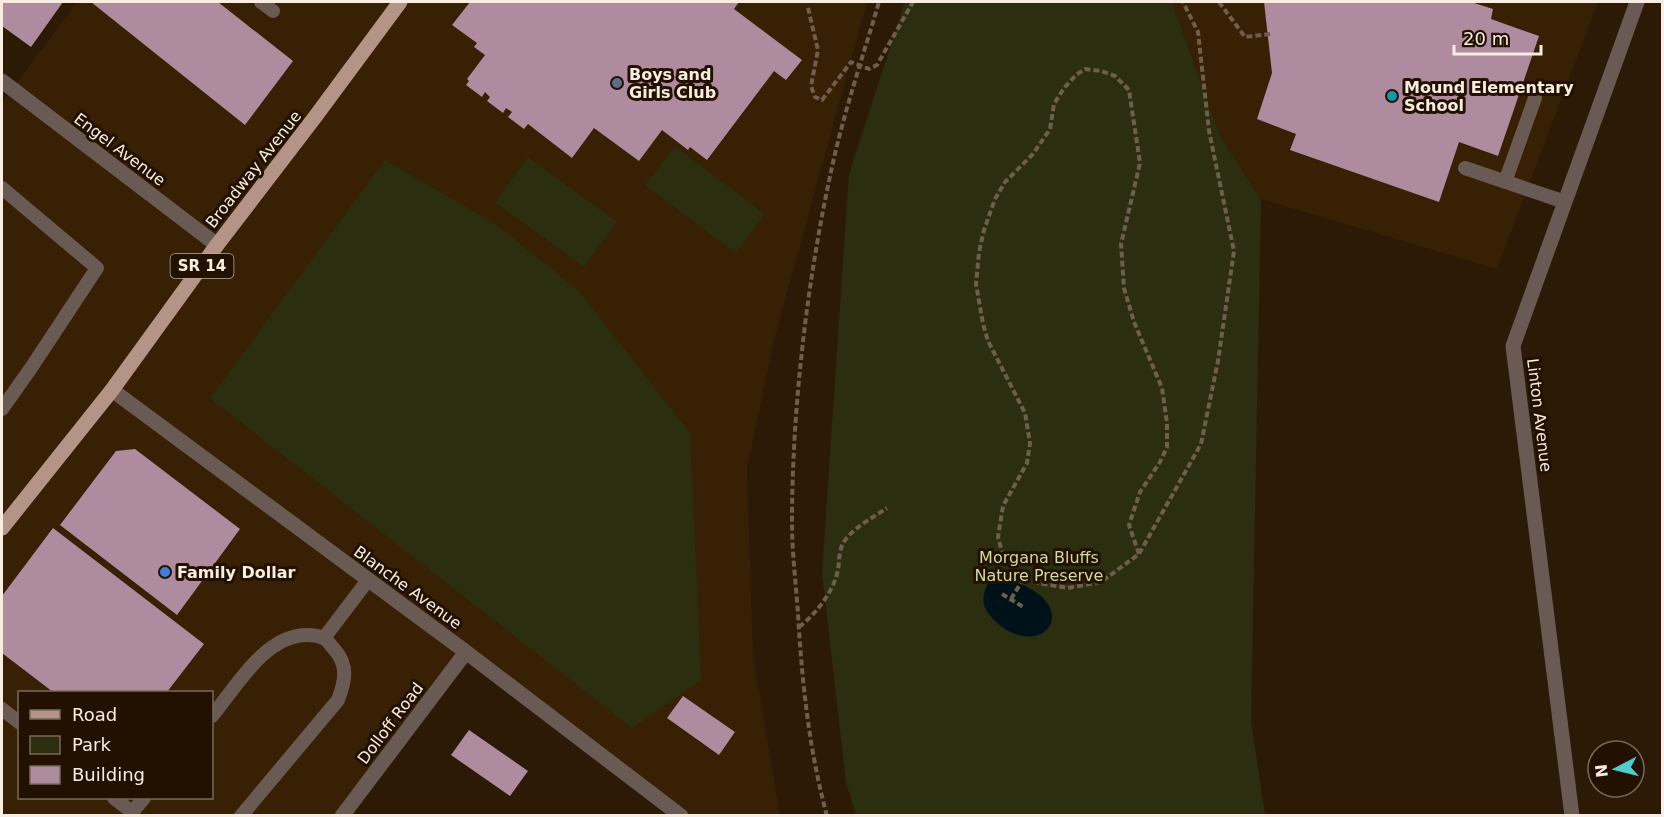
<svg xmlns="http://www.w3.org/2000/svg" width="1664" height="817" font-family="'DejaVu Sans',sans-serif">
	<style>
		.built { fill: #372004; fill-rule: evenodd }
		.green { fill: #2b2f0f }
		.water { fill: #001219 }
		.building { fill: #af8b9f }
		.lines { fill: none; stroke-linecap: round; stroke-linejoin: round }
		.path { stroke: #6f5e4d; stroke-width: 4; stroke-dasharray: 6 3; stroke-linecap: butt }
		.lane { stroke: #6a5a54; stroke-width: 14 }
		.street { stroke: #6a5a54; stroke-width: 15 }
		.primary { stroke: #b59488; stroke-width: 15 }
		.service-dot { fill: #5c6f8a; stroke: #210; stroke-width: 2 }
		.culture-dot { fill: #0f9aa8; stroke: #210; stroke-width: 2 }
		.shop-dot { fill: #3f7fe0; stroke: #210; stroke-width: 2 }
		.labels { text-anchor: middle; stroke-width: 6; stroke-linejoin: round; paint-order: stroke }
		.shield { fill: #210; stroke: #b8aa9d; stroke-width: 1.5 }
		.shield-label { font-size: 15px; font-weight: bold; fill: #f9ece0 }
		.poi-label { font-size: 16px; font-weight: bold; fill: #f9ece0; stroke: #210; text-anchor: start }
		.street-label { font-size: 16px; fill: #f9ece0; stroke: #210 }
		.park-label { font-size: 16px; fill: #d0d99b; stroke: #210 }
	</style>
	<rect width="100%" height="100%" fill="#2c1a06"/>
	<!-- built -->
	<path class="built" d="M77 2H867L774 340 747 468 753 657 780 815H681L467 652 342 815H2V103ZM20 692H212V798H20Z
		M1172 2H1598L1497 269 1261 199 1220 136Z"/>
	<!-- green -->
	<path class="green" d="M905 2H1172L1220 136 1261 199 1251 722 1265 815H856L846 783 822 572 849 174Z
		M675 146 765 214 736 253 645 185Z
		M528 157 617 222 584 267 495 202Z
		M385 160 494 223 579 291 690 433 701 680 632 728 210 398Z"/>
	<!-- water -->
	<path class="water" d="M997 576C1008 577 1017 581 1027 587 1081 614 1037 662 994 620 979 604 982 597 990 578Z"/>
	<!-- building -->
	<path class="building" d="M2 2H63L31 47 2 26Z
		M91 2H218L293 61 245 125Z
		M470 2H739L734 9 802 60 786 80 774 71 707 160 690 147 688 150 662 130 639 161 594 128 572 158 528 124 524 129 508 117 512 112 506 108 503 113 487 101 490 97 485 92 482 97 466 85 469 81 467 79 485 55 474 47 477 43 452 25Z
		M1264 2H1471L1493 9 1491 19 1539 36 1498 156 1459 142 1439 202 1290 150 1296 134 1257 119 1272 73Z
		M135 449 240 529 177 615 60 525 116 451Z
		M53 528 204 644 167 692H53L2 653V596Z
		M683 696 735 732 719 755 667 718Z
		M469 730 528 771 510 796 451 755Z"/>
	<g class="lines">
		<!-- path -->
		<path class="path" d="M1219 2 1245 37 1270 34
			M808 8 818 50 811 86 815 97 822 100 851 62 869 69 877 65 913 2
			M1139 554 1129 525 1140 492 1160 462 1167 447V423L1162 388 1134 322 1124 288 1121 244 1140 163 1129 90 1115 76 1101 71 1085 69 1076 75 1064 88 1054 104 1050 129 1033 154 1005 182 995 199 984 230 979 252 976 284 983 324 988 341 1025 413 1030 443 1027 463 1003 506 998 537 1002 552 1016 572 1038 583 1068 588 1101 582 1139 554 1201 444 1218 361 1234 251 1209 131 1198 32 1183 2
			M1002 594 1025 608
			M1011 599 1024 578
			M799 627C816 614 834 591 838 570 840 558 838 549 846 539 856 526 874 517 887 508
			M827 816C809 750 802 682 798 614 796 584 792 553 792 523 792 405 808 273 834 158 846 106 864 53 879 2"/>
		<!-- lane -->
		<path class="lane" d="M261 2 273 11
			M1465 168 1565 202
			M1505 182 1535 98
			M2 188 97 268 31 368 2 409
			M324 638 368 580
			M2 709 20 723
			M212 716C236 687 265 635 307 635 312 635 320 636 325 639 328 641 331 646 334 649 349 665 345 682 338 700L241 816
			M114 798 132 812
			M129 816 144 798"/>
		<!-- street -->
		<path class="street" d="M2 81 217 245
			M112 390 466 652 681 816
			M342 816 466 652
			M1572 816 1513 346 1637 2"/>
		<!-- primary -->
		<path class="primary" d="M2 528 112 390 217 245 315 117 400 2"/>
	</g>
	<!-- markers -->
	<circle class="service-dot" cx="617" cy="83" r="6"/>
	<circle class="culture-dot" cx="1392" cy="96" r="6"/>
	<circle class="shop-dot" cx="165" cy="572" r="6"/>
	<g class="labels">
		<!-- shield labels -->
		<rect class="shield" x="170.5" y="254" width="63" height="24" rx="4.5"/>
		<g class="shield-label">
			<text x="202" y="271">SR 14</text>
		</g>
		<!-- poi labels -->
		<g class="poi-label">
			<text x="629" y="80">Boys and<tspan x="629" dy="18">Girls Club</tspan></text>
			<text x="1404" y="93">Mound Elementary<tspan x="1404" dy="18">School</tspan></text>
			<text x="177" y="578">Family Dollar</text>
		</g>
		<!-- street labels -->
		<g class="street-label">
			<text transform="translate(120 149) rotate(37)" y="6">Engel Avenue</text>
			<text transform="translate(253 169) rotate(-52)" y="6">Broadway Avenue</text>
			<text transform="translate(1540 415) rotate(83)" y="6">Linton Avenue</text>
			<text transform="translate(408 587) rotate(36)" y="6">Blanche Avenue</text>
			<text transform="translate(390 723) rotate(-53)" y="6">Dolloff Road</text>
		</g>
		<!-- park labels -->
		<g class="park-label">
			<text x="1039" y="563">Morgana Bluffs<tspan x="1039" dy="18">Nature Preserve</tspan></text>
		</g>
	</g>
	<!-- border -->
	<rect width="1664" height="817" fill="none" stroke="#f9ece0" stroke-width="6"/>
	<!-- legend -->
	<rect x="18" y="691" width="195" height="108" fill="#221100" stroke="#78695a" stroke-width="1.5"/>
	<rect x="30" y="710" width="30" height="9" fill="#b59488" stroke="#78695a" stroke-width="1.5"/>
	<text x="72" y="721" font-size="18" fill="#f9ece0">Road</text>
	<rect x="30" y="736" width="30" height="18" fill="#2b2f0f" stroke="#78695a" stroke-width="1.5"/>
	<text x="72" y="751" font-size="18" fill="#f9ece0">Park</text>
	<rect x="30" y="766" width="30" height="18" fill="#af8b9f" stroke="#78695a" stroke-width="1.5"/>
	<text x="72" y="781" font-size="18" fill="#f9ece0">Building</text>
	<!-- north arrow -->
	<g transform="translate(1616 769) rotate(263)"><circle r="28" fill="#221100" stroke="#78695a" stroke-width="1.5"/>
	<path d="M0-4.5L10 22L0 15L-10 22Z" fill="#51ccd1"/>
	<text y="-9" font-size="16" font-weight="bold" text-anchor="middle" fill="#f9ece0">N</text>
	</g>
	<!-- scale -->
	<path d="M1454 45v9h87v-9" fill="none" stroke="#f9ece0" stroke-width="3"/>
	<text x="1463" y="45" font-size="18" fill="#f9ece0" stroke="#221100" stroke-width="4.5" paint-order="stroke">20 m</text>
</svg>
